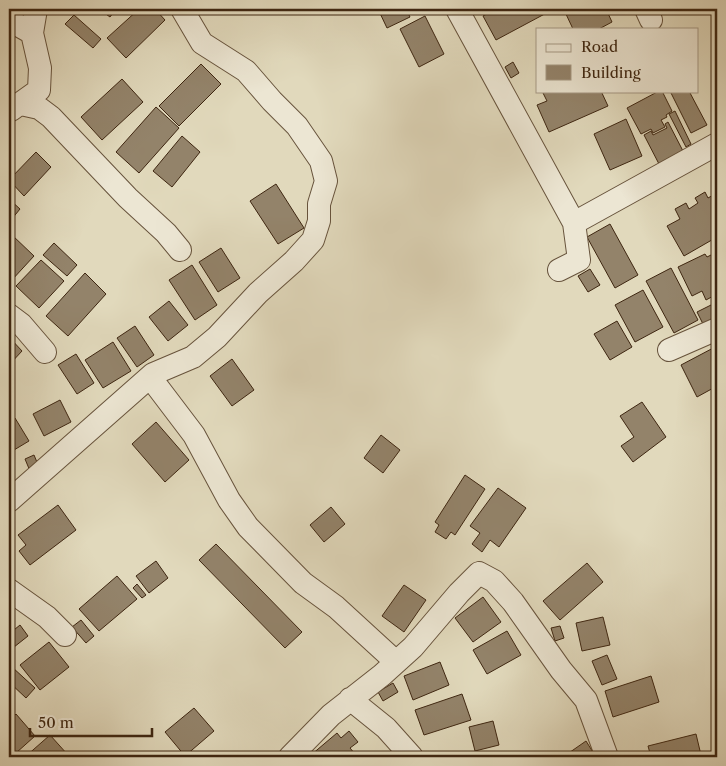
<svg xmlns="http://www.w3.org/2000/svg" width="726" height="766" font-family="'Libre Caslon Text',serif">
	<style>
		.building { fill: #93836a; stroke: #3e2611 }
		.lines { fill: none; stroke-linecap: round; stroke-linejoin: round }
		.minor-casing { stroke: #67533c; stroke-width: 24 }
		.minor { stroke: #ece6d3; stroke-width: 22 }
	</style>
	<rect width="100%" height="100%" fill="#e1d9bc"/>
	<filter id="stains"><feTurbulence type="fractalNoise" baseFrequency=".004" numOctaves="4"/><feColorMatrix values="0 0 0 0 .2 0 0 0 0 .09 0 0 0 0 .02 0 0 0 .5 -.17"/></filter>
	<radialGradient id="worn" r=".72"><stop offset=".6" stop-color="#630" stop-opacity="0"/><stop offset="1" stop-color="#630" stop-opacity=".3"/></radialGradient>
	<!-- building -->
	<path class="building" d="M99 9H116L110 17Z
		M139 9H155L165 20 126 58 107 38Z
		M378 9H411L407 11 410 17 387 28Z
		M496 9H554L496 40 483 16Z
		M570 9H606L612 22 599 29H573L565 12Z
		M74 15 101 39 93 48 65 24Z
		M425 16 444 54 419 67 400 29Z
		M513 62 519 73 511 78 505 67Z
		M201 64 221 84 179 126 159 106Z
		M122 79 143 102 102 140 81 117Z
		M546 91H601L608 106 549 132 537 105 547 101 543 93Z
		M659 91H662L672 111 666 115 667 117 661 120 665 127 653 133 651 129 641 134 627 108Z
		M670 91H689L707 125 691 133Z
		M156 107 179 128 139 173 116 152Z
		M675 111 691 144 686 147 669 114Z
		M626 119 642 156 610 170 594 134Z
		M668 122 683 151 659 164 644 135 651 131 653 135 667 128 665 124Z
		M182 136 200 152 172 187 153 171Z
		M36 152 51 167 24 196 9 180Z
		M276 184 304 228 278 244 250 201Z
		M705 192 708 198 715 194 717 198V237L684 256 667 226 680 219 675 209 686 203 689 209 698 203 695 198Z
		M9 199 20 209 11 220 9 219Z
		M610 224 638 275 615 288 587 237Z
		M12 235 34 256 11 281 9 279V238Z
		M54 243 77 265 67 276 43 255Z
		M221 248 240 278 218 292 199 262Z
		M717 252V294L706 300 702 291 692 296 678 267 705 254 707 257Z
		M41 260 64 281 39 308 16 286Z
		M192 265 217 305 195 320 169 280Z
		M671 268 698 320 674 333 646 281Z
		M590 269 600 285 588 292 578 276Z
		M85 273 106 294 68 336 46 316Z
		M643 290 663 327 635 342 615 305Z
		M169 301 188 325 168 341 149 317Z
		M717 302V323L705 328 697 312Z
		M617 321 632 347 610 360 594 334Z
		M135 326 154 355 137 367 117 338Z
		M9 337 22 351 9 365Z
		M113 342 131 371 103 388 85 360Z
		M717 346V386L697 397 681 365Z
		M76 354 94 383 77 394 58 365Z
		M232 359 254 390 232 406 210 376Z
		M60 400 71 422 44 436 33 414Z
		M642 402 666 437 633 462 621 446 634 437 620 416Z
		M15 418 29 441 9 453V422Z
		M156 422 189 460 165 482 132 444Z
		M381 435 400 450 383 473 364 458Z
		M34 455 39 467 30 471 25 459Z
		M465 475 485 489 455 535 451 532 446 539 435 532 439 525 435 522Z
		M498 488 526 508 499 547 490 540 482 552 472 544 480 533 470 526Z
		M58 505 76 530 30 565 19 551 26 545 18 535Z
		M331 507 345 524 324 542 310 525Z
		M216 544 302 632 285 648 199 560Z
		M156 561 168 578 149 593 136 576Z
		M587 563 603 582 560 620 543 601Z
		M117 576 137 599 99 631 79 609Z
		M137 584 146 595 142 598 133 588Z
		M404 585 426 600 404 632 382 616Z
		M483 597 501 622 473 642 455 618Z
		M603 617 610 645 582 651 576 623Z
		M81 620 94 636 86 643 72 627Z
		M20 625 28 636 9 651V634Z
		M560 626 564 638 555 641 551 628Z
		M507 631 521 655 487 674 473 650Z
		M49 642 69 667 40 690 20 665Z
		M607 655 617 679 602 685 592 661Z
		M440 662 449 685 413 700 404 676Z
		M12 667 35 688 26 698 9 682V670Z
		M651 676 659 702 613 717 605 691Z
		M393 683 398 692 383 701 378 692Z
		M462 694 471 720 424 735 415 710Z
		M194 708 214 731 185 756 165 732Z
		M16 714 35 736 16 753 9 745V721Z
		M493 721 499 745 475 751 469 727Z
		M349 731 358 742 350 748 355 754 351 757H314L311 755 337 733 341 738Z
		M696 734 701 755 692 757H651L648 746Z
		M50 735 68 755 65 757H25Z
		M586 741 596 757H563Z"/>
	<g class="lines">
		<!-- minor casing -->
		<g class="minor-casing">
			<path id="minor" d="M457 9 574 223 717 144
				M646 9 651 20
				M9 20 32 33
				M21 104 39 108 51 117 128 198 166 233 180 250
				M11 110 39 90 40 68 32 33 36 9
				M559 270 579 260 574 223
				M9 315 21 324 45 352
				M669 350 717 329
				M150 377 194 435 229 500 248 527 303 583 336 607 396 662
				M9 501 153 374 193 357 217 337 258 293 294 261 313 240 319 221V204L326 181 321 161 297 126 272 101 246 71 202 43 182 9
				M9 590 47 617 65 635
				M350 699 386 728 412 757
				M290 757 331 715 382 675 413 647 459 593 479 573 494 581 513 602 561 670 586 700 607 757"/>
		</g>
		<!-- minor -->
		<use href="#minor" class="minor"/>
	</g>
	<!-- margin -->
	<rect width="726" height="766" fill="none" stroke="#e1d9bc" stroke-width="30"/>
	<rect x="10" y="10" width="706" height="746" fill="none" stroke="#3e2611" stroke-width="2.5"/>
	<rect x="15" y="15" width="696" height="736" fill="none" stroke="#3e2611"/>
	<!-- legend -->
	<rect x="536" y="28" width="162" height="65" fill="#ece6d3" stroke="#a69985"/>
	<rect x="546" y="44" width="25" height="8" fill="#ece6d3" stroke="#a69985"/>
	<text x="581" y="52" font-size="15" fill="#3e2611">Road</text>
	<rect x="546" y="65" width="25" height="15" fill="#93836a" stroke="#a69985"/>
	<text x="581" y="78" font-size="15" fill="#3e2611">Building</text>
	<!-- scale -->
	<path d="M30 728v8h122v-8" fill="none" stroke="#3e2611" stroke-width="2.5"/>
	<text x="38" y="728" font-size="15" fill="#3e2611" stroke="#ece6d3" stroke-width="4" paint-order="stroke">50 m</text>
	<rect width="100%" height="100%" filter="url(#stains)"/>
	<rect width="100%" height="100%" fill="url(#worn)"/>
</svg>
